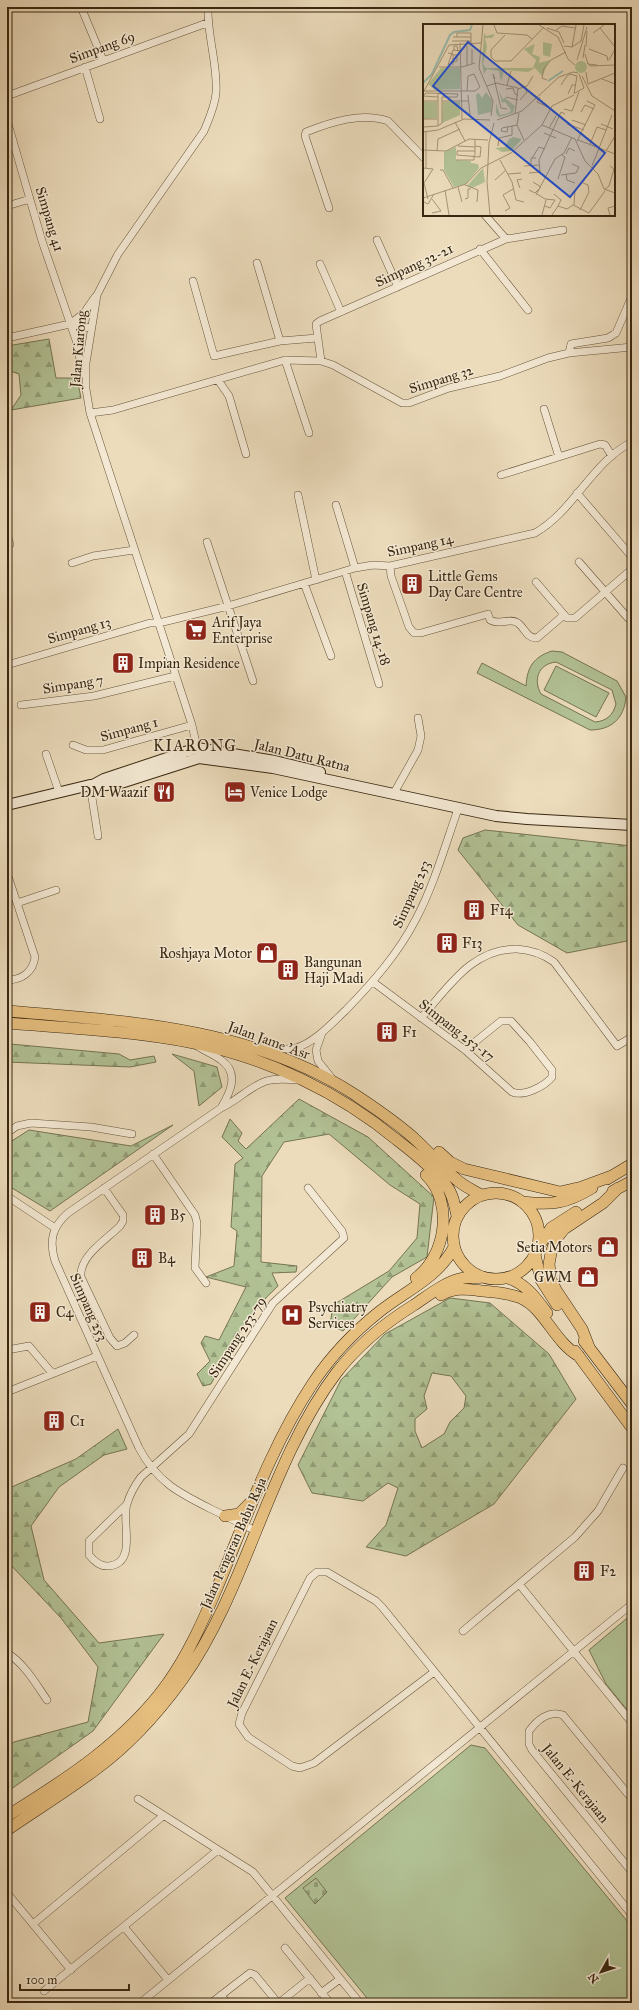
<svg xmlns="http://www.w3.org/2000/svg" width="639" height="2010" font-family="'IM FELL Great Primer',serif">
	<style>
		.grass { fill: #b2c295; stroke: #767452; fill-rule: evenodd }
		.forest { fill: url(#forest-firs); stroke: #767452; fill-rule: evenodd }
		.cemetery { fill: url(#cemetery-stones); stroke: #767452 }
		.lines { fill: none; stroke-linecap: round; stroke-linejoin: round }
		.street-casing { stroke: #66543b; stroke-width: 8 }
		.secondary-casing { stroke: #392710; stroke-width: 12 }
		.primary-casing { stroke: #392710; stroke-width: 12 }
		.street { stroke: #f3e8d3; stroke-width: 7 }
		.secondary { stroke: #f3e8d3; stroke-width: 10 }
		.primary { stroke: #e6be7e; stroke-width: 11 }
		.labels { text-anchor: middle; stroke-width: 3; stroke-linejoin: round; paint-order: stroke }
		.street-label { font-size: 14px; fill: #392710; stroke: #f3e8d3 }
		.poi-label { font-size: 14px; fill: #392710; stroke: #f3e8d3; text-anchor: start }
		.quarter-label { font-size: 16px; letter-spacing: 1px; fill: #392710; stroke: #f3e8d3 }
		.inset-river { fill: none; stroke: #99bcae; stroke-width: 2 }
		.inset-road { fill: none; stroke: #a49477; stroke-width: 1 }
		.view { fill: #1d4ed8; fill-opacity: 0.15; stroke: #1d4ed8; stroke-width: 2 }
		.inset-edge { fill: none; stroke: #392710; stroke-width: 2 }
	</style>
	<defs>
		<pattern id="forest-firs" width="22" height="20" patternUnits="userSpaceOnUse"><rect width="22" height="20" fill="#b2c295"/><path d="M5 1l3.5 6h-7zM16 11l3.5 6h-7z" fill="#929e78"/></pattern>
		<pattern id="cemetery-stones" width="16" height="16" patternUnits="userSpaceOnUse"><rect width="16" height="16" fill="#b2c295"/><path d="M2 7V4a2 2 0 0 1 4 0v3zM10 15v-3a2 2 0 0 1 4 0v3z" fill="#929e78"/></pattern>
	</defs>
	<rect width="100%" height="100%" fill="#ecdcbc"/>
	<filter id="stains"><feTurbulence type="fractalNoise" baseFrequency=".005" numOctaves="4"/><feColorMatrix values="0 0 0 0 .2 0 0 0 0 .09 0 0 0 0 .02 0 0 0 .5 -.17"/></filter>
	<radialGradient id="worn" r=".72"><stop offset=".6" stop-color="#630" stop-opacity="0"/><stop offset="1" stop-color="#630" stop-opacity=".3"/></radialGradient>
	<!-- grass -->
	<path class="grass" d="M552 651 562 652 617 681 626 697C624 719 611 730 590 730L477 673 482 663 526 686C527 668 533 657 552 651ZM556 662 612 690 616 704C613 715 607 721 595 722L541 694C533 680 538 664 556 662Z
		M556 666 609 693 596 717 544 690Z
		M632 1614V1716L606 1684 589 1650Z
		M471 1745 485 1748 632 1927V1999L629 2003H371L285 1898Z"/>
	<!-- forest -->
	<path class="forest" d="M49 339 56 378H77L81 398 11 410 21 395 19 374 7 370V346Z
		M485 830 632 846V940L567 953 518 925 458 850 463 838Z
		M10 1044 119 1054 130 1060 154 1056 156 1062 130 1067 7 1062V1059L11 1057Z
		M172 1054 217 1067 222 1087 199 1106 194 1071Z
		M299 1099 368 1137 434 1197 427 1257 392 1277 343 1331 330 1325 333 1305 389 1271 417 1238 420 1204 390 1185 329 1134 284 1142 262 1176 261 1262 297 1266 296 1272 272 1273 278 1286C248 1313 230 1348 211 1384L203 1386 197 1374 210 1361 201 1343 205 1336 219 1340 246 1287 206 1277 234 1266 237 1231 231 1227 235 1164 243 1158 222 1137 230 1119 242 1133 238 1141 246 1149Z
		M173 1125 50 1211 7 1185V1144L29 1130 131 1146Z
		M450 1298 490 1303 549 1354 576 1399 494 1504 406 1556 366 1547 386 1525 398 1488 388 1483 363 1501 312 1493 298 1465 341 1380 385 1334ZM432 1373 451 1376 466 1396 464 1408 450 1422 444 1434 422 1448 415 1431V1419L427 1409 424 1396Z
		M118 1429 127 1449 104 1455 59 1487 31 1526 44 1580 99 1643 164 1634 93 1731 7 1792V1748L14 1742 88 1722 98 1667 61 1618 7 1561V1489L76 1459Z"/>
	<!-- cemetery -->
	<path class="cemetery" d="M316 1878 327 1892 315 1904 303 1888Z"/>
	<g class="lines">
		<!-- street casing -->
		<g class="street-casing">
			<path id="street" d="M81 7 103 60
				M85 67 100 119
				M7 96 207 23
				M7 120 42 241 76 340 83 374
				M7 206 30 199
				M329 208 305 136 306 132C331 122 361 112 388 121L424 158
				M485 215 506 239
				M377 240 398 287
				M480 249 528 310
				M257 263 280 341
				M320 264 341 312
				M193 281 214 356 280 341 317 338
				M70 324 84 313 95 297
				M7 338 70 324 90 328
				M569 353 571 344 608 338 616 333 632 296
				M285 360 309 433
				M321 361 316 324 320 321 506 239 563 230
				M218 380 229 396 246 454
				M544 409 559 457
				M90 413 113 410 285 360 321 361 333 365 402 403H409L449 388 500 376 548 358 569 353 632 347
				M501 475 600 444 605 445 612 456
				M577 493 632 557
				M298 495 316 580
				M336 505 355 568
				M7 535 10 544
				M207 542 253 681
				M579 562 628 618
				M72 563 93 556 134 550
				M390 566 391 576 409 627 414 633H421L488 614 490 620C500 626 509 617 518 623 525 628 526 638 537 638L564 615
				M345 571 379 684
				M536 582 567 618H575L632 569
				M304 583 331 656
				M7 665 150 623H159L228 606 355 568 373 565 390 566 535 533C574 511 592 462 632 442
				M21 705 94 696 175 676
				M73 745 86 750H103L192 725
				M198 752 192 725 90 413 86 389V363L97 295 118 254 204 131C209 119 215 106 216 93 218 64 207 36 208 7
				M46 754 59 792
				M90 785 98 836
				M394 793 418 750 421 736 418 718
				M7 873 35 957C33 972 22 980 7 980
				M17 903 56 890
				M373 982 465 1050 512 1092C524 1097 545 1086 552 1077V1070L530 1042 511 1021H501L465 1050
				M421 1018C448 988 472 948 517 949 532 950 543 954 554 962L617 1046 632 1037
				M322 1033 316 1050 318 1061 334 1081
				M196 1045C204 1051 213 1054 221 1060 240 1073 230 1093 221 1108
				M260 1048C271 1044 284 1052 296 1048 315 1042 331 1024 346 1010 373 982 398 954 416 919 434 885 445 846 458 809
				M7 1133 17 1126 31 1123 91 1127 132 1134
				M153 1154 195 1215 197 1223 195 1268 206 1283
				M104 1188 123 1215V1221L120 1226C106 1240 79 1256 81 1277L110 1338 117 1346 125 1343 134 1335
				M7 1196 55 1228
				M7 1350 29 1346 52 1373
				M7 1392 97 1356
				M126 1505 89 1541V1555C94 1561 100 1567 109 1566 138 1563 121 1521 127 1504 130 1494 135 1485 141 1477L189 1434 273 1303 344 1238 342 1231 308 1188
				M256 1531C241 1524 226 1516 211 1509 179 1493 157 1482 139 1448L55 1261C49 1241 52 1227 68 1213L221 1108C237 1101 249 1087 266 1081 276 1078 287 1079 298 1080
				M519 1584 632 1723
				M463 1631 575 1537 598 1511 623 1468
				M7 1653C24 1663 36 1684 47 1700
				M434 1672 314 1763 300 1768 292 1766 248 1737 239 1724 242 1713 310 1578 317 1572H327L376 1601 382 1607 632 1915
				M138 1799 253 1872 360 2003
				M632 1799 563 1715C549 1710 537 1720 529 1731V1744L532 1750 632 1872
				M7 1893 71 1970
				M33 1924 163 1816
				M125 1928 168 1980
				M285 1948 330 2003
				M44 1991 218 1850
				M321 1993 340 1979
				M221 1995 227 2003
				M7 2000 9 2003
				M140 2003 632 1604
				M211 2003 250 1973 255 1975 278 2003
				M279 2003 310 1978"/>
		</g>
		<!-- secondary casing -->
		<g class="secondary-casing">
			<path id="secondary" d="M93 785 104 779 197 748 275 761 320 772
				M7 805 90 785H106L124 782 199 758 273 768 496 816 527 819 632 825"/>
		</g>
		<!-- primary casing -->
		<g class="primary-casing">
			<path id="primary" d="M7 1011C126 1021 250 1027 354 1094 375 1108 398 1123 417 1141 430 1153 442 1167 456 1179 463 1186 473 1190 481 1195
				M7 1023C69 1028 133 1031 194 1043 267 1058 339 1092 397 1140 414 1153 433 1168 446 1185 453 1194 455 1206 457 1216
				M439 1152 450 1162 464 1169 560 1192 582 1187 612 1176
				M607 1179 632 1164
				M613 1191 632 1181
				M453 1236a43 43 0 1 1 86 0a43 43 0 1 1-86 0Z
				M522 1202C552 1205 566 1204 592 1188
				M539 1246 551 1228 576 1212
				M535 1255 541 1280 557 1305
				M416 1278C446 1256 454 1202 426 1175
				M508 1278C526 1284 536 1298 547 1313
				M441 1295C455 1287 467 1289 482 1291 495 1292 509 1293 521 1298 545 1309 554 1342 579 1356
				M584 1341 632 1404
				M589 1347 582 1329 556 1290 551 1280 549 1264 551 1253 556 1239 564 1229 603 1203 618 1188
				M575 1351 632 1428
				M225 1516 239 1514 250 1503
				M7 1816C65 1780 126 1741 167 1684 188 1655 203 1621 217 1588 246 1519 271 1446 313 1383 331 1356 354 1332 379 1312 405 1291 438 1278 454 1247
				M7 1830C36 1810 67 1791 95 1770 128 1746 158 1713 182 1680 248 1587 268 1463 337 1372 358 1345 385 1323 414 1305 429 1295 446 1281 464 1278 470 1277 477 1278 483 1277"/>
		</g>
		<!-- street -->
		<use href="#street" class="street"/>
		<!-- secondary -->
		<use href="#secondary" class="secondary"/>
		<!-- primary -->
		<use href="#primary" class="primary"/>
	</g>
	<!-- icons -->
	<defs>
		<g id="building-square" transform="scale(1.15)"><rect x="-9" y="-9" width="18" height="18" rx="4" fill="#8f2418" stroke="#f3e8d3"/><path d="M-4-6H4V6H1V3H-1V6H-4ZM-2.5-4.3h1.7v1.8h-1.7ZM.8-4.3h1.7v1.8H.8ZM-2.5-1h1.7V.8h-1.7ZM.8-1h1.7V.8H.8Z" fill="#fff"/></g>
		<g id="supermarket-square" transform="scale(1.15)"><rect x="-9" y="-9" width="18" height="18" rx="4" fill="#8f2418" stroke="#f3e8d3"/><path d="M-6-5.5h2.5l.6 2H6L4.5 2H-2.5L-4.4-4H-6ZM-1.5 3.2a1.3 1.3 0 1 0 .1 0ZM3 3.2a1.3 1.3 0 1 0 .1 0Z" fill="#fff"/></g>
		<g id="restaurant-square" transform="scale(1.15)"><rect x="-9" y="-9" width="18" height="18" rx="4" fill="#8f2418" stroke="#f3e8d3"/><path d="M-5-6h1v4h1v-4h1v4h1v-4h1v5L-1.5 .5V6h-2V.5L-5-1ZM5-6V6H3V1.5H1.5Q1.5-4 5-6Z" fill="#fff"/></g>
		<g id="hotel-square" transform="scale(1.15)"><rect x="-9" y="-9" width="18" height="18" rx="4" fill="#8f2418" stroke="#f3e8d3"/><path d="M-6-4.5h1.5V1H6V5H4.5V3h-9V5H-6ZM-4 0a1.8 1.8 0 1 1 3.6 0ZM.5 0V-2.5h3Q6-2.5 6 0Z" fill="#fff"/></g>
		<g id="shop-square" transform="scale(1.15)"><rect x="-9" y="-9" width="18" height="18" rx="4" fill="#8f2418" stroke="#f3e8d3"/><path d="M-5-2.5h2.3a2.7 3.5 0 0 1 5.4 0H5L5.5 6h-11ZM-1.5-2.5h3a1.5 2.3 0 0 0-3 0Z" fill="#fff"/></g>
		<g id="hospital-square" transform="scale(1.15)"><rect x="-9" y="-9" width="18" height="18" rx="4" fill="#8f2418" stroke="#f3e8d3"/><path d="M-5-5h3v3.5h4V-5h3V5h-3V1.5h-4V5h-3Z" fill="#fff"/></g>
	</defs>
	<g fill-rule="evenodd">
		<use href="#building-square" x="412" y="584"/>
		<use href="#supermarket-square" x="196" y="630"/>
		<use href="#building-square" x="123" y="663"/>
		<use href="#restaurant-square" x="164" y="792"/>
		<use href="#hotel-square" x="235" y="792"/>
		<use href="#building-square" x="474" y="910"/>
		<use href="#building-square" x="447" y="943"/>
		<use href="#shop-square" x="267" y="953"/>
		<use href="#building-square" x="288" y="970"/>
		<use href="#building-square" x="387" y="1032"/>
		<use href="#building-square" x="155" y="1215"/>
		<use href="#shop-square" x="608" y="1247"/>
		<use href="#building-square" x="142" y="1258"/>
		<use href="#shop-square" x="588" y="1277"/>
		<use href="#building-square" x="40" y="1312"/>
		<use href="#hospital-square" x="292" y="1315"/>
		<use href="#building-square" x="54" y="1421"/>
		<use href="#building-square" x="584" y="1571"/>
	</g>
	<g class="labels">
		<!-- street labels -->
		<g class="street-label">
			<text transform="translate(102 47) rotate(-20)" y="5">Simpang 69</text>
			<text transform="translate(50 219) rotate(73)" y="5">Simpang 41</text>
			<text transform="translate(414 265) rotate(-25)" y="5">Simpang 32-21</text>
			<text transform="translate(78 349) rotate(-85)" y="5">Jalan Kiarong</text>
			<text transform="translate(441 379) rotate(-17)" y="5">Simpang 32</text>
			<text transform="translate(420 545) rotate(-12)" y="5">Simpang 14</text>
			<text transform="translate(374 624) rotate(73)" y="5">Simpang 14-18</text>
			<text transform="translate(79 630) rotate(-16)" y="5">Simpang 13</text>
			<text transform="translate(73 684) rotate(-9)" y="5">Simpang 7</text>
			<text transform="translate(129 729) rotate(-15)" y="5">Simpang 1</text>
			<text transform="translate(302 755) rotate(14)" y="5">Jalan Datu Ratna</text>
			<text transform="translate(411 894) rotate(-66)" y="5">Simpang 253</text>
			<text transform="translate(457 1030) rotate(38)" y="5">Simpang 253-17</text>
			<text transform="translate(269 1040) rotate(20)" y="5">Jalan Jame 'Asr</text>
			<text transform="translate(89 1307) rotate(66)" y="5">Simpang 253</text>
			<text transform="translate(237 1337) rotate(-57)" y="5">Simpang 253-79</text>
			<text transform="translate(233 1543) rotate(-66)" y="5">Jalan Pengiran Babu Raja</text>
			<text transform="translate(252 1663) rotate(-64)" y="5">Jalan E-Kerajaan</text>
			<text transform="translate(576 1783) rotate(51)" y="5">Jalan E-Kerajaan</text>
		</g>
		<!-- poi labels -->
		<g class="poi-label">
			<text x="428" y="581">Little Gems<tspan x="428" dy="16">Day Care Centre</tspan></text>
			<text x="212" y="627">Arif Jaya<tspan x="212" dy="16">Enterprise</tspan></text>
			<text x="138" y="668">Impian Residence</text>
			<text x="148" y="797" text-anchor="end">DM Waazif</text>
			<text x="250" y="797">Venice Lodge</text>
			<text x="490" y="915">F14</text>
			<text x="462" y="948">F13</text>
			<text x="252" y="958" text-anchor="end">Roshjaya Motor</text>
			<text x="304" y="967">Bangunan<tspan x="304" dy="16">Haji Madi</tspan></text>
			<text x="402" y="1037">F1</text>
			<text x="170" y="1220">B5</text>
			<text x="592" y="1252" text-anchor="end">Setia Motors</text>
			<text x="158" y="1263">B4</text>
			<text x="572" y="1282" text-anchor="end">GWM</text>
			<text x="308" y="1312">Psychiatry<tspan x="308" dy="16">Services</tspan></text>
			<text x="56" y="1317">C4</text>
			<text x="70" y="1426">C1</text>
			<text x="600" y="1576">F2</text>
		</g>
		<!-- quarter labels -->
		<g class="quarter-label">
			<text x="195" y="751">KIARONG</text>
		</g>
	</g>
	<!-- overview -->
	<g transform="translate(423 24)">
		<rect width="192" height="192" fill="#ecdcbc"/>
		<path d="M120 18 129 20 127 33 120 31ZM152 43a6 6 0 1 1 12 0a6 6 0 1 1-12 0ZM18 44H37V65L12 66 5 60ZM0 78H14V94L0 95ZM20 78H37V91L19 99Z" fill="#b2c295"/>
		<path d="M61 9 63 12 72 10 69 14H62L64 23 60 40 63 44H110L113 36 101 25 112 20 109 30 117 33 116 39 127 36 119 52 112 44 105 48 81 46 78 58 76 47 64 45 61 50 59 40ZM76 67 80 75 83 73V75L92 82 90 89 76 93 73 89V79L77 91 86 89 88 86 82 78 79 79ZM63 68 69 76 68 88 55 91 53 71 56 69 59 74ZM90 113 99 115 88 127 79 128 72 124 82 123 86 115ZM33 123V136L48 137V139L55 140 56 144 43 160 31 163 21 146V128ZM60 144 62 158 49 164 44 162Z" fill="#b2c295"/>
		<path class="inset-river" d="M125 57 140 47M0 59 9 50 27 11 31 8 47 6 49 1"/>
		<path class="inset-road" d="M60 1 56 44 70 77 68 92M71 1 74 9 104 11 109 15M116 1 135 13 145 35 152 41M124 4 136 8 141 19M177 4 192 23M133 6 139 2 152 4M170 9 181 1M82 11 68 26V33L72 37H88L121 3M30 13H48M34 13V9H48V19M29 17H48M37 19 39 95M141 22 149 23 158 17 161 1M163 22 164 7M149 23 153 1M49 25V40M166 25 184 32 185 37M31 26V22H34L35 27M25 29 30 30V41M162 30 165 40 174 41M160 34 162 21M154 36 164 3M186 36 192 25M30 38 34 37V31H30M164 39 167 42 192 41M25 41 30 26 37 27M44 42V22M16 43H39L52 39M163 48 165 60M159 52 169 72 192 87M72 55 70 50 78 84 84 85M179 55 192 60M124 56 119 54 121 44 128 36 143 28M165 60 192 49M84 61 88 47M138 61 144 52 147 50 154 52 151 70M64 62 73 59 95 64 92 90M83 65 90 64 92 70 95 71M95 65 104 62 110 52M1 67H52L57 63 51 50 45 52 44 67M0 69 26 21 58 19M15 69V102L19 99V73M152 69 161 64 156 50M145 70 149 61H152M45 71 47 91M15 73 0 72 3 69 35 70 34 73H19M83 73 95 76M117 73 114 78 127 84M97 76 104 68 102 63M0 77H15M19 77H45M141 85 149 87 156 68M158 88 162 81 171 85M96 89 94 101 101 116M0 95H14M74 96 99 87 136 53 150 48 155 49M149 96 163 101M32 98 42 117M144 100 161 106M178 100 190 105M119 101 152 115 162 137 175 150 181 165 192 169M0 103 15 102M85 103 84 108 78 107 79 104 94 101M126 104 133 92M0 108 15 106 41 95 67 96M121 109 133 114M155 116 192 130M154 117 172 81 164 77M167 120 174 103 183 106M35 122 52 123M75 122 76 114 89 111V102M0 126 23 127 46 115 65 116M14 127 15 115 37 105M52 127H34V131L57 133 58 123 52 122M183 127 192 112M143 130 146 124 152 127M52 131V115M109 134 116 123 122 125M33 136H51V131M77 136 89 158 93 176 101 178M101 142 116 141M108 142V134H113M169 142 189 91M0 144 10 145 1 159 5 175M3 144V107M17 146H20L30 164M106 149 117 148 116 136 138 88 142 90M85 150 98 149M143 150 144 156 152 159M138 151 153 149 156 143 149 140M135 155 142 133 139 131M72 156 83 146M42 161 55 166 54 178M35 163 39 178M97 164 94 156 99 155M22 166 26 191M106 166 112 169 118 163 110 158M181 166 186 162 191 145 187 142M114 170 122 175 132 176 127 184 122 182M131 170 138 176 135 182M113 171 132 135 141 129 149 113M0 174 43 160 58 144 88 129 119 101 129 82 151 71M9 175 18 187 9 189M42 175 45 174V165H48M1 178 5 180 11 170M151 181 152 166M157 186 166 168 165 161 160 159M82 187 87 184 80 171 90 165M67 191 64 158 66 119 71 99M119 191 123 176M129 191 135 182 144 185 150 181 166 189 182 167M187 191 185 184 192 182"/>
		<path class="view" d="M45 18 182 129 147 173 10 62Z"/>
		<rect width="192" height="192" class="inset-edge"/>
	</g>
	<!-- margin -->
	<rect width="639" height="2010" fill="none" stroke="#ecdcbc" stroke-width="24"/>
	<rect x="8" y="8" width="623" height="1994" fill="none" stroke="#392710" stroke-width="2"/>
	<rect x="12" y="12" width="615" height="1986" fill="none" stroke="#392710"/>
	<!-- north arrow -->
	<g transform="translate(601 1972) rotate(231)" stroke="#f3e8d3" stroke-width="3" paint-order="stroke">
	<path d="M0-3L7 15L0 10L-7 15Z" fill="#392710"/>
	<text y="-6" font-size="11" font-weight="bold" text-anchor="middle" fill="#392710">N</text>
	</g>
	<!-- scale -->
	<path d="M20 1984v6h109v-6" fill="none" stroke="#392710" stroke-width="2"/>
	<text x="26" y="1984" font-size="12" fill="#392710" stroke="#f3e8d3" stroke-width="3" paint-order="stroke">100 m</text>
	<rect width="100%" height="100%" filter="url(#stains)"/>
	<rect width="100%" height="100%" fill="url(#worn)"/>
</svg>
